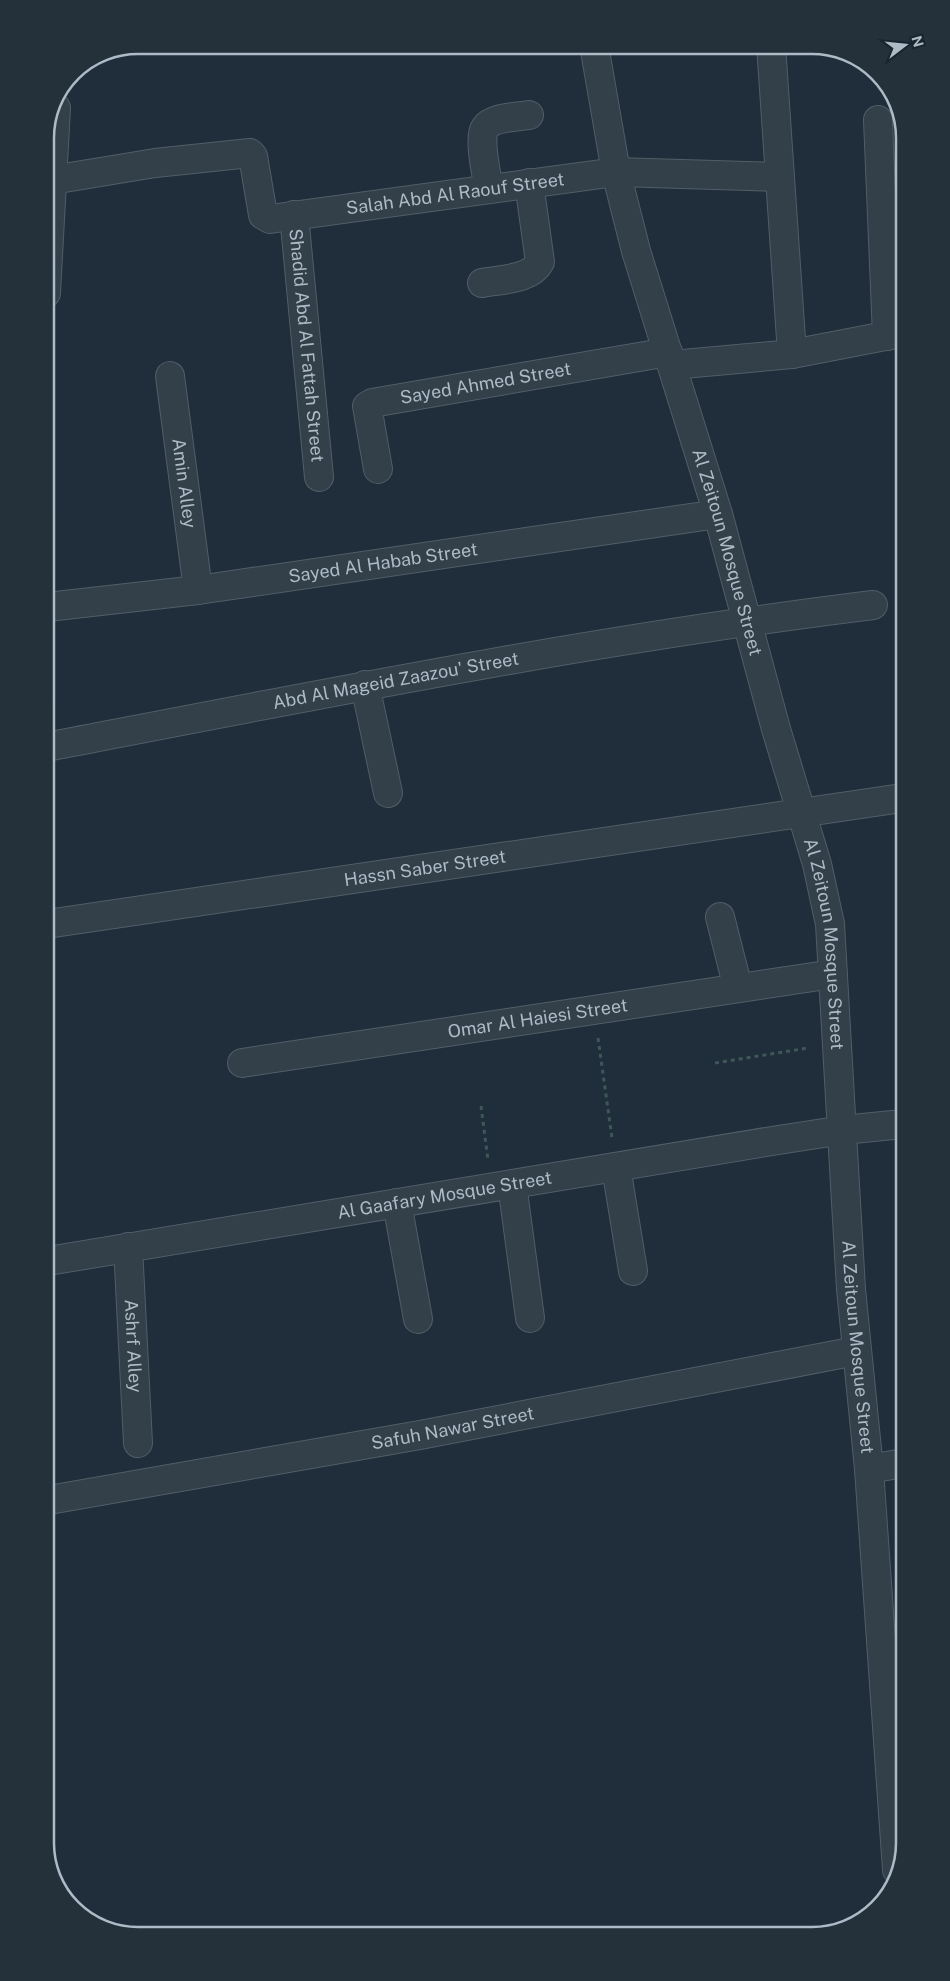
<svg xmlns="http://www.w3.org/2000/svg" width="950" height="1981" font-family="'Public Sans',sans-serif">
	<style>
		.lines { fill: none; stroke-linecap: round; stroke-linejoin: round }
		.street-casing { stroke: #505e68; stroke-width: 30 }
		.path { stroke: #3f5757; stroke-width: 3; stroke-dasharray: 4 4; stroke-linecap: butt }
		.street { stroke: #33404a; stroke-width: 28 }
		.labels { text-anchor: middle; stroke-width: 5; stroke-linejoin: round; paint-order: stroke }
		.street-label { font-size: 18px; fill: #adbbc7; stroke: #18252f }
		.rim { fill: none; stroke: #adbbc7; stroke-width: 2.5 }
	</style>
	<rect width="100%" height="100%" fill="#1f2e3a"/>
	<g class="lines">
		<!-- street casing -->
		<g class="street-casing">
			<g id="street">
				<path id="s1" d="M594 45 616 172 636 251 718 514 776 729 817 864 830 924 851 1289 869 1469 897 1870"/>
				<path d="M771 45 792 354"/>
				<path d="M878 120 887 336"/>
				<path id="s2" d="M52 180 155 163 250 153 253 156 263 215 270 219 616 172 780 177"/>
				<path d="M489 189C487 177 478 137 485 128 492 117 517 117 529 115"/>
				<path id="s3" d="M294 215 319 477"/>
				<path d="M482 283C502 279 530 280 540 262L529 183"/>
				<path d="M46 293 56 108"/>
				<path d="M672 365 792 354 901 333"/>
				<path id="s4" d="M170 376 198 590"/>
				<path id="s5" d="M378 469 367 406 372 403 668 352"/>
				<path id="s6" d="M47 607 198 590 718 514"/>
				<path d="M365 685 388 793"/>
				<path id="s7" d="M47 747C321 694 596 639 873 605"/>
				<path d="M720 917 738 988"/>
				<path id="s8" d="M47 924 902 798"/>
				<path id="s9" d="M242 1063 833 974"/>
				<path d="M616 1167 633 1271"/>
				<path d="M512 1184 530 1318"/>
				<path d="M397 1203 418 1319"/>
				<path id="s10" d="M128 1247 138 1443"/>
				<path id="s11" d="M48 1261 772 1141 843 1130 903 1124"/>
				<path d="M869 1469 904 1463"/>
				<path id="s12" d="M49 1500 420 1435 856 1351"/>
			</g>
		</g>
		<!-- path -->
		<path class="path" d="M598 1038 612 1138
			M715 1063 808 1048
			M481 1106 488 1160"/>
		<!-- street -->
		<use href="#street" class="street"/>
	</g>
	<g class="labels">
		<!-- street labels -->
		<g class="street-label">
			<text dy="6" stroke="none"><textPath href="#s2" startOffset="459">Salah Abd Al Raouf Street</textPath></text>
			<text dy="6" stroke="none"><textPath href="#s3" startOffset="131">Shadid Abd Al Fattah Street</textPath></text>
			<text dy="6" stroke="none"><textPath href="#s5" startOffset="185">Sayed Ahmed Street</textPath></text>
			<text dy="6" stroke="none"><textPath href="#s4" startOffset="108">Amin Alley</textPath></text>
			<text dy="6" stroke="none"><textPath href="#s1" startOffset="525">Al Zeitoun Mosque Street</textPath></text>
			<text dy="6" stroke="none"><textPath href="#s6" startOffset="339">Sayed Al Habab Street</textPath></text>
			<text dy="6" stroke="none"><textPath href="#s7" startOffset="355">Abd Al Mageid Zaazou' Street</textPath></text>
			<text dy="6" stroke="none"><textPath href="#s8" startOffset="382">Hassn Saber Street</textPath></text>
			<text dy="6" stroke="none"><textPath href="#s1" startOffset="930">Al Zeitoun Mosque Street</textPath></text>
			<text dy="6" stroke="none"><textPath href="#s9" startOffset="299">Omar Al Haiesi Street</textPath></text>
			<text dy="6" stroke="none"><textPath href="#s11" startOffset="402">Al Gaafary Mosque Street</textPath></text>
			<text dy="6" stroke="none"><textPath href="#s10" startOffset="99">Ashrf Alley</textPath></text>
			<text dy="6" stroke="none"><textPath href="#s1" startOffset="1335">Al Zeitoun Mosque Street</textPath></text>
			<text dy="6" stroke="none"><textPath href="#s12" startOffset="410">Safuh Nawar Street</textPath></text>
		</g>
	</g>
	<!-- crop -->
	<path d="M0 0H950V1981H0ZM138 54H812A84 84 0 0 1 896 138V1843A84 84 0 0 1 812 1927H138A84 84 0 0 1 54 1843V138A84 84 0 0 1 138 54Z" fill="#24313b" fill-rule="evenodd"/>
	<path class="rim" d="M138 54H812A84 84 0 0 1 896 138V1843A84 84 0 0 1 812 1927H138A84 84 0 0 1 54 1843V138A84 84 0 0 1 138 54Z"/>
	<!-- north arrow -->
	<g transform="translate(905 45) rotate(74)" stroke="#18252f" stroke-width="4" paint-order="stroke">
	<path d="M0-4L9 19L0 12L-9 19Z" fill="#adbbc7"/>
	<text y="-8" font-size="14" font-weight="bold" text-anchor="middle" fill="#adbbc7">N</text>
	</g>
</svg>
